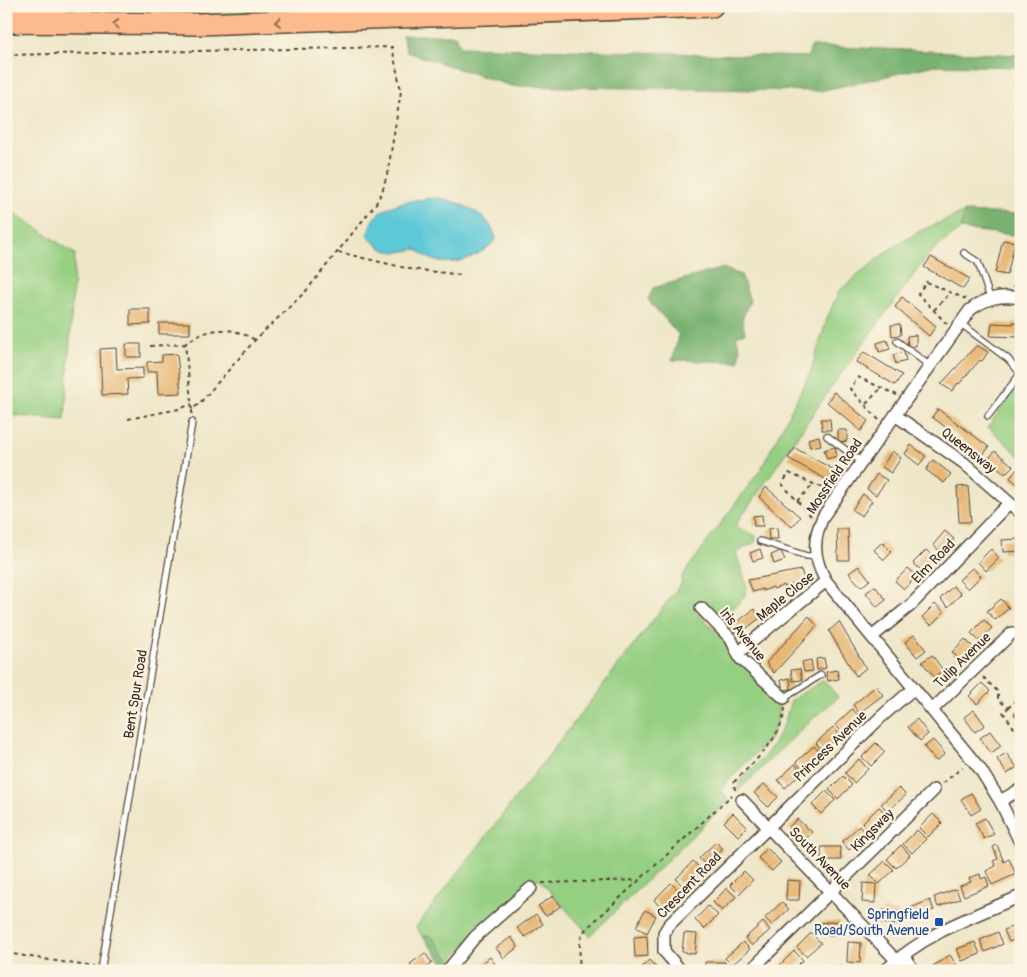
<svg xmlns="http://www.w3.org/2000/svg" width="1027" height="977" font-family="Pangolin,sans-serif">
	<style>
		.green { fill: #95cf82; stroke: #687c50 }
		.forest { fill: #78b270; stroke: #5a6e47 }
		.water { fill: #5dc8d6; stroke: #4c797a }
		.building { fill: #e7b776 }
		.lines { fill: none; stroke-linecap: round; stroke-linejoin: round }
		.service-casing { stroke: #564637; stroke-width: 8 }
		.minor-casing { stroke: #564637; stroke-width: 14 }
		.motorway-casing { stroke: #564637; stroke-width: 24 }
		.path { stroke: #564637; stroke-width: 2; stroke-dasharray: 4 4; stroke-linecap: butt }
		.service { stroke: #fff; stroke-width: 5.5 }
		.minor { stroke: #fff; stroke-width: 11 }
		.motorway { stroke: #fbbb8d; stroke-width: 21 }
		.oneway { stroke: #916b50 }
		.transit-dot { fill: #1a4fb4; stroke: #fcf5e5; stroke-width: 2 }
		.labels { text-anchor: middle; stroke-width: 4.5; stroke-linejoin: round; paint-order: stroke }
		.street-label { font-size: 14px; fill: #3b2a1e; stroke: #fcf5e5 }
		.transit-label { font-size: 14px; fill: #164399; stroke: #fcf5e5; text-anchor: end }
	</style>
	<rect width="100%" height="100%" fill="#fcf5e5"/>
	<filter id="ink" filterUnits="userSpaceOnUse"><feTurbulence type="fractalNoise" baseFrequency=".02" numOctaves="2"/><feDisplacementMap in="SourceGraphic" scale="10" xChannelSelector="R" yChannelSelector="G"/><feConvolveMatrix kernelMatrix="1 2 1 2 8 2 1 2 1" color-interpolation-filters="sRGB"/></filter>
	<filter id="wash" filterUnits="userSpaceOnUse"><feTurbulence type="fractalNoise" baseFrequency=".0096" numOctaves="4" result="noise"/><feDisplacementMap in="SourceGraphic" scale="20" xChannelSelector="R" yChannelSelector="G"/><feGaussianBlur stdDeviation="1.12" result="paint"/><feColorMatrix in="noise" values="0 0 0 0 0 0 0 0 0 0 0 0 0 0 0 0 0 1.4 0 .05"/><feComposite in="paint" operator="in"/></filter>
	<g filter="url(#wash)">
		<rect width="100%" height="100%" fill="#eee6c7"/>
		<!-- green -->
		<path class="green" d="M206 6H501L123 16Z
			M6 207 75 254 65 420 6 415Z
			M965 212 960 229 929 254 833 385 735 526 756 536 755 542 736 553C750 597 754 589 720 621L703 603 695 611 728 642 779 703V716L770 739 726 783 722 792 729 800 590 936 538 878 475 933 451 961 431 936H422L416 927 681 584 682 576 761 469 810 373 828 316 839 291 887 251 922 230Z
			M1021 381V457L988 427Z
			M824 680 838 697 808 723 738 791C737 779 749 772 757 764 776 745 785 726 791 700Z
			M108 966 145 971H108Z"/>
		<!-- forest -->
		<path class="forest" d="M402 35H455L461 47 807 57 812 46 1021 55V67L935 65 820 91 511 86 407 52Z
			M965 212 1021 214V236L960 229Z
			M723 268 741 275 750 301 742 319 745 333 736 336 740 348 739 362 672 360 679 335 648 300 653 288Z
			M422 936H431L451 961 446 966Z"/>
		<!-- water -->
		<path class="water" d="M440 198C463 204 490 213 496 239 483 255 456 267 436 261 430 260 422 253 416 249 393 254 383 254 367 235 369 230 371 221 375 217 392 201 418 199 440 198Z"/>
		<g id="blocks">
			<!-- building -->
			<path class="building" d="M1003 240 1015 242 1007 275 995 273Z
				M931 257 970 279 963 289 924 267Z
				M902 297 936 326 929 336 895 307Z
				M130 309H150V324L130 325Z
				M1013 322 1021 324V337L990 336 992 323 1013 324Z
				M159 323H190V334H159Z
				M900 324 901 335 892 336 891 325Z
				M916 335V346L908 347 907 336Z
				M887 340 890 349 879 352 877 343Z
				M126 344H141V357H126Z
				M977 345 988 352 982 361 980 360 959 384 958 383 952 391 941 384Z
				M116 348 117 369 143 368V378L127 379 128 394 102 395 100 349Z
				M864 352 902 375 895 385 856 362Z
				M904 352 906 361 896 364 893 355Z
				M177 354 181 393 158 394 157 371 147 372V362L162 361V355Z
				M834 392 868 421 861 431 827 402Z
				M938 409 989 447 983 455 932 417Z
				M821 419H830L831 430H822Z
				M838 430H847V441L838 442Z
				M819 436 821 445 810 447 808 439Z
				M911 445 926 456 919 465 905 454Z
				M835 447 837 456 827 459 824 450Z
				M795 448 834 470 827 480 788 458Z
				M892 451 901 458 891 473 882 467Z
				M995 451 1013 466 1005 474 988 459Z
				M933 460 951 474 944 483 926 470Z
				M1017 469 1021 473V487L1010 478Z
				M877 474 887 480 876 495 867 489Z
				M968 486 971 522H959L957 487Z
				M766 487 800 517 792 527 759 497Z
				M863 494 872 501 862 516 852 510Z
				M762 515 763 526H754L753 516Z
				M777 528 778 539H769L768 529Z
				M837 529H848L849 560H838Z
				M945 531 954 539 942 553 933 545Z
				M1020 539 1021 551 1003 552 1002 540Z
				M882 542 892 552 884 560 874 550Z
				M760 549 763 558 753 561 750 553Z
				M991 549 999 558 986 571 978 562Z
				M926 550 935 558 922 571 913 563Z
				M781 551 785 560 774 564 771 555Z
				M859 566 870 580 861 587 849 573Z
				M908 568 917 576 904 589 895 581Z
				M972 568 981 576 968 589 959 580Z
				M801 570 805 582 795 585 794 584 784 587V585L774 589 773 587 763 591V589L753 592 748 580Z
				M875 586 886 600 877 607 866 593Z
				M953 586 961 594 948 607 940 599Z
				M1001 599 1009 608 995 620 987 611Z
				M935 604 944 612 931 625 922 617Z
				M754 609 760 618 738 635 731 627Z
				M809 616 817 626 774 673 766 663Z
				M984 620 992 628 979 641 971 633Z
				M839 622 866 668 856 676 829 631Z
				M914 635 926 650 917 657 905 642Z
				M965 639 973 647 960 660 952 652Z
				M932 655 943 670 934 677 922 662Z
				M824 658 826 668 817 670 816 659Z
				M811 660 813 671 804 672 802 662Z
				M800 669 802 680 793 681 791 670Z
				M837 670 839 679 828 681 826 672Z
				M790 678 791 689 783 690 781 680Z
				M982 683 990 691 977 704 969 696Z
				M876 686 883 695 859 713 853 705Z
				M1021 708V721L1014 714Z
				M852 709 859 716 842 732 835 725Z
				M974 710 985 725 975 732 964 717Z
				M917 719 928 734 920 741 908 727Z
				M833 727 840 735 823 751 816 743Z
				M990 731 1001 746 991 753 980 738Z
				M933 740 945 754 936 761 924 747Z
				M876 743 885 752 871 766 862 757Z
				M814 746 821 754 803 770 796 762Z
				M1006 753 1017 767 1007 774 997 759Z
				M859 759 868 769 854 783 845 773Z
				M795 764 802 772 785 788 778 780Z
				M843 776 852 785 838 799 829 790Z
				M764 784 778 797 768 807 754 793Z
				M899 788 906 795 888 811 881 804Z
				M826 791 835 800 821 814 812 805Z
				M971 793 981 809 971 815 961 799Z
				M879 807 886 814 869 830 862 823Z
				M733 813 747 827 738 836 724 822Z
				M933 814 942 823 928 837 919 828Z
				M985 818 994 834 984 839 975 823Z
				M797 819 812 832 803 842 788 828Z
				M859 826 866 834 849 850 842 842Z
				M917 830 926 839 912 853 903 844Z
				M716 842 723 849 706 866 699 858Z
				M901 845 910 855 896 868 887 859Z
				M997 845 1004 862 1009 859 1016 874 992 885 986 871 996 866 993 861 998 859 993 847Z
				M821 847H840L841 860H821Z
				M767 848 781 862 772 871 758 858Z
				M693 861 702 871 685 888 676 879Z
				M885 861 894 870 879 884 870 875Z
				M744 871 753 880 739 894 730 885Z
				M980 874 981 879 986 877 989 886 964 896 960 886 971 882 969 878Z
				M787 880 800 881 799 900H786Z
				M671 883 680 892 663 910 654 900Z
				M863 883 876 884 875 903 862 902Z
				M727 888 736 897 722 911 713 902Z
				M956 889 960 899 938 907 934 897Z
				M553 896 561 906 546 916 538 906Z
				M930 900 934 910 912 919 908 909Z
				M782 902 789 909 772 925 765 918Z
				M708 906 718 915 704 929 695 920Z
				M645 910 656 916 647 933 636 927Z
				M883 910 902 912 901 925 881 923Z
				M536 914 543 924 525 937 517 928Z
				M840 921 841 934 822 936 820 923Z
				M763 922 770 930 752 946 745 938Z
				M1021 923V937L1009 942 1004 930Z
				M998 932 1003 944 985 952 980 940Z
				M684 933 697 934 695 954 682 952Z
				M811 933 821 943 806 956 797 947Z
				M647 936 648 956 635 957 634 937Z
				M511 937 518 947 504 958 496 948Z
				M743 942 750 949 732 965 725 958Z
				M848 942 861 943 860 963 847 962Z
				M975 942 980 954 962 961 957 949Z
				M794 951 803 960 792 971H786L780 965Z
				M425 953 432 963 422 971H416L410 964Z
				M950 955 957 966 949 971H936L933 966Z
				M490 957 497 967 493 971H477L475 969Z
				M649 960 656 967 659 971H642L640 969Z
				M705 962H725V971H705Z
				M841 965 847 971H836Z"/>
		</g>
	</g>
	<g filter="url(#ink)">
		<use href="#blocks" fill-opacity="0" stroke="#564637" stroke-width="1"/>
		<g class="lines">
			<!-- service casing -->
			<g class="service-casing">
				<path id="service" d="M964 253 978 262 990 298
					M960 323 1008 359 1020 373
					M897 341 930 366
					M988 416 1021 373
					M827 436 862 462
					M760 541 807 556H816
					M784 698 821 675
					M101 971 192 422"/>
			</g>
			<!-- minor casing -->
			<g class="minor-casing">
				<path id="minor" d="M1021 298C1001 295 987 297 970 310L824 515C812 539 813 558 826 581L980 769 1000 801 1021 844
					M895 415 964 463 1021 513
					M701 608 731 639 740 658 784 698
					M873 636 911 605 1009 503
					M738 653 826 581
					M933 709 1012 633
					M742 800 896 960
					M1000 801 1021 789
					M903 955 914 971
					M447 971 475 937 531 888
					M681 971 664 951V933L669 925 881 717 914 688
					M750 971 934 790
					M885 971C922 934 974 916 1021 896"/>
			</g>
			<!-- motorway casing -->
			<g class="motorway-casing">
				<path id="motorway" d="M6 8 58 6
					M6 22 199 24 712 6"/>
			</g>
			<!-- path -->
			<path class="path" d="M6 55 392 47 401 91 388 171 382 192 375 205 306 291 255 340 199 404 192 409V415
				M338 252 410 269 463 275
				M1014 287 1021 268
				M934 310 950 293
				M947 324 918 294 926 282 966 299
				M150 346 185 344
				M866 404 881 388
				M192 409 185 344C208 327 230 325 255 340
				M128 419 179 409 192 404
				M879 420 850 389 858 377 897 395
				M797 501 814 484
				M811 516 782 484 789 473 829 491
				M983 677 998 692V699L1008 708 1003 712 1021 738
				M1008 708 1021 695
				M943 783 963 767
				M735 790 734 782C755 760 781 740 785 708
				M542 883 639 880
				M6 953 94 967
				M579 971 580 941 585 930 732 795"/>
			<!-- service -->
			<use href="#service" class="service"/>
			<!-- minor -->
			<use href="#minor" class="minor"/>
			<!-- motorway -->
			<use href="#motorway" class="motorway"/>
		</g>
		<!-- one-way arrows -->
		<defs><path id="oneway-chevron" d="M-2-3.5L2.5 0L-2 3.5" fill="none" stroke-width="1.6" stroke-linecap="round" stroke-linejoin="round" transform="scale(1.25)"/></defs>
		<g class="oneway">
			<use href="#oneway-chevron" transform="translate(278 22) rotate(178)"/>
			<use href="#oneway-chevron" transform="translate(116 24) rotate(-180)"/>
		</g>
	</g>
	<!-- markers -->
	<rect class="transit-dot" x="934" y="917" width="10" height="10" rx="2.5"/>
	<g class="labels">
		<!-- street labels -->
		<g class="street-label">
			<text transform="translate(969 450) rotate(38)" y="5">Queensway</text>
			<text transform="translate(834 476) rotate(-56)" y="5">Mossfield Road</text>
			<text transform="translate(933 561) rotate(-46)" y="5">Elm Road</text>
			<text transform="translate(785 596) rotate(-39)" y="5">Maple Close</text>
			<text transform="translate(743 634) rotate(51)" y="5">Iris Avenue</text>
			<text transform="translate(962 660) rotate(-44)" y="5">Tulip Avenue</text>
			<text transform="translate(135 694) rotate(-81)" y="5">Bent Spur Road</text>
			<text transform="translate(830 746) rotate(-44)" y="5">Princess Avenue</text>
			<text transform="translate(872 830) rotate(-45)" y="5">Kingsway</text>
			<text transform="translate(820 858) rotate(46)" y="5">South Avenue</text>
			<text transform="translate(689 885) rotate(-46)" y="5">Crescent Road</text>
		</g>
		<!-- transit labels -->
		<g class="transit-label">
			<text x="929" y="919">Springfield<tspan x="929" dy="16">Road/South Avenue</tspan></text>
		</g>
	</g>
	<!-- margin -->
	<rect width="1027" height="977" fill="none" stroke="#fcf5e5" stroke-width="25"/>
</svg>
